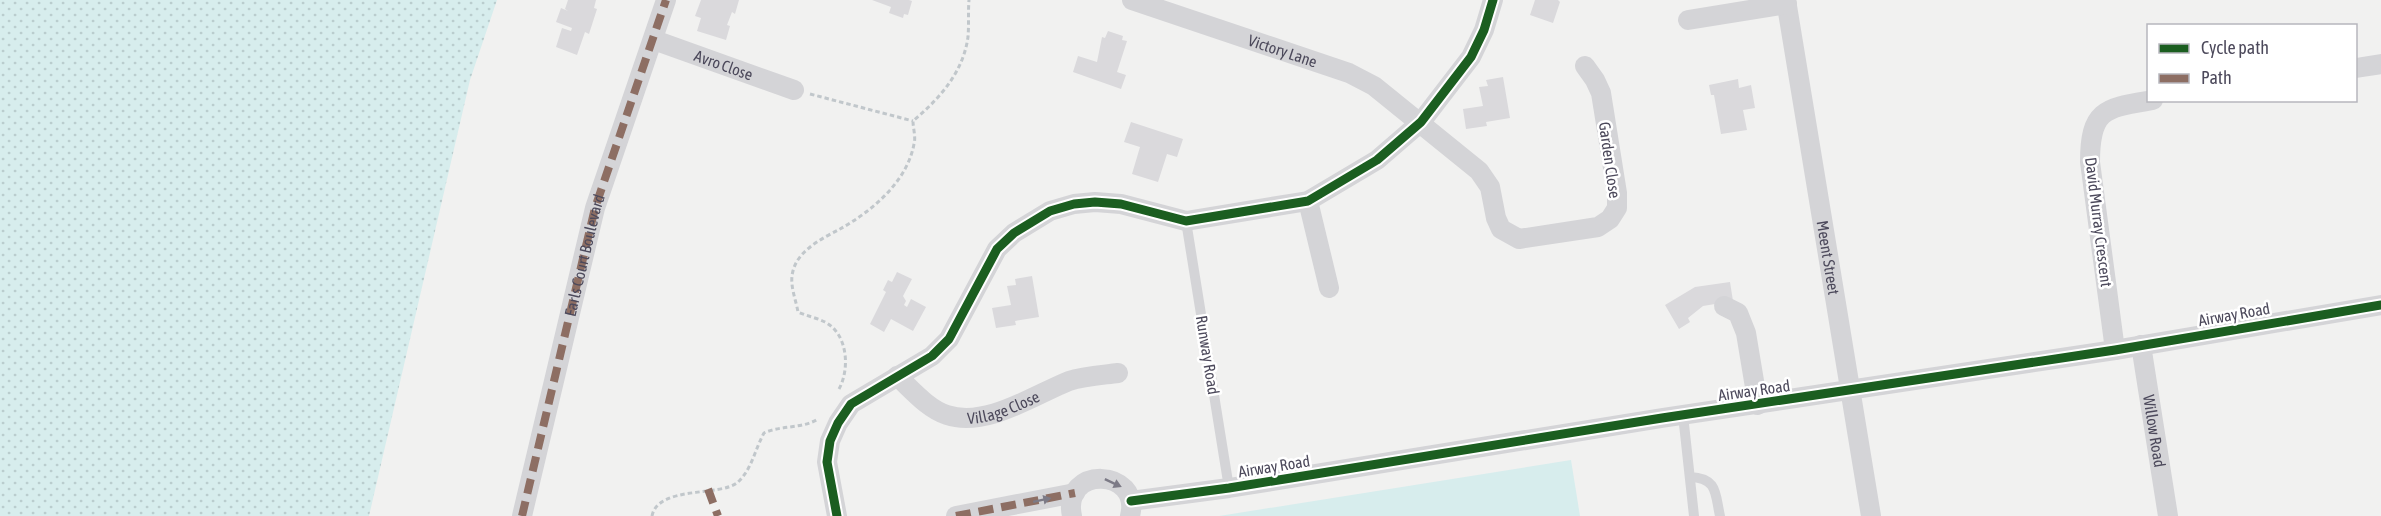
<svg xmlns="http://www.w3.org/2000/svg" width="2381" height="516" font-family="'Asap Condensed',sans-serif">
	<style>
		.grass { fill: url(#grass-dots) }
		.park { fill: #d7eded }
		.building { fill: #dad9dc }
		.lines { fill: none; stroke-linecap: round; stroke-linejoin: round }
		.path { stroke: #c1c7cb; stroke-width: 3; stroke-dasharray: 4.5 3; stroke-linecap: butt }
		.lane { stroke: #d4d4d7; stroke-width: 10 }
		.street { stroke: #d4d4d7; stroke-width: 20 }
		.quiet { stroke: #8d6e63; stroke-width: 8; stroke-dasharray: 15 8; stroke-linecap: butt }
		.cycleway-casing { stroke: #fff; stroke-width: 13 }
		.cycleway { stroke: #1b5e20; stroke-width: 9 }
		.oneway { fill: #7c7a86 }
		.labels { text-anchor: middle; stroke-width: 5; stroke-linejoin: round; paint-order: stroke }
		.street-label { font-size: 16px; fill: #4c495b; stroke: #fff }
	</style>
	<defs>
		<pattern id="grass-dots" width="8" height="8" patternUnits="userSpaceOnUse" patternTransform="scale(1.5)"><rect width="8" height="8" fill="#d7eded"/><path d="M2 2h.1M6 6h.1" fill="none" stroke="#bacdce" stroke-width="1.8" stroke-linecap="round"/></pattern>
	</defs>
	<rect width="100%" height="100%" fill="#f1f1f0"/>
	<!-- grass -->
	<path class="grass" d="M0 0H497L470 80 369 516H0Z"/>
	<!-- park -->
	<path class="park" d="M1571 460 1580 516H1219Z"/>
	<!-- building -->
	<path class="building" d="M568 0H596L594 8 597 9 589 34 585 32 577 55 556 47 562 28 571 31 572 28 556 22 561 8 568 11 565 9Z
		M701 0H739L735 14 732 12 727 25 730 26 726 40 697 31 701 18 695 16Z
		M872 0H909L912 1 908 15 904 14 903 18 889 13 891 7Z
		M1535 0H1558L1560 2 1553 23 1530 15Z
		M1108 31 1123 36 1122 40 1127 41 1117 72 1126 75 1121 89 1073 72 1078 56 1097 62 1102 37 1105 38Z
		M1503 77 1510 118 1486 122 1487 126 1466 129 1463 109 1483 106 1479 87 1488 86 1486 80Z
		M1738 79 1739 88 1751 85 1755 108 1743 110 1747 130 1721 134 1714 95H1711L1709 85Z
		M1131 122 1183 139 1177 157 1167 154 1158 182 1132 174 1140 147 1124 142Z
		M897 272 912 279 903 296 906 301 904 305 907 307 911 299 926 307 913 331 891 319 884 332 870 324 886 292 883 290 888 280 892 282Z
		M1032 276 1039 317 1015 321 1016 325 996 328 992 308 1011 305 1007 286 1016 285 1015 279Z
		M1730 282 1733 301 1703 306 1688 318 1690 322 1679 329 1665 305 1695 287Z"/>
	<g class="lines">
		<!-- path -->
		<path class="path" d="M810 94 913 121
			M839 389C850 369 848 334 825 322 817 318 807 316 798 312 796 300 789 284 793 271 798 250 823 238 840 229 872 211 907 182 914 144 916 137 913 128 913 121 939 99 963 73 968 37 969 25 968 12 969 0
			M652 516C658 485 722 497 738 482 752 469 755 449 764 433 781 425 802 429 818 419"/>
		<!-- lane -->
		<path class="lane" d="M1186 221 1229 488
			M1683 415 1694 516
			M1690 477C1718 478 1715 494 1720 516"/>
		<!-- street -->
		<g class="street">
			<path id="s1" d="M1132 0 1349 73 1374 86 1479 171 1490 187 1496 218 1501 229 1519 239 1598 227 1610 219 1617 208V193L1601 93 1595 80 1585 66"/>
			<path id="s2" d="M1786 0 1871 516"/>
			<path d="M1688 20 1787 4"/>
			<path id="s3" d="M654 40 794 90"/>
			<path d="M2356 68 2381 64"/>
			<path d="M1308 201 1329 288"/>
			<path d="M1724 306 1738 313 1746 333 1758 405"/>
			<path id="s4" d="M2141 345 2168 516"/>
			<path d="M2115 350 2090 162C2090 108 2106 108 2153 100"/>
			<path id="s5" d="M897 376C912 390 928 409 947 415 986 428 1034 395 1069 381 1084 376 1103 375 1118 373"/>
			<path d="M1131 501 1229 488 1662 418 2115 350 2381 305"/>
			<path d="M522 516 595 208 666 0"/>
			<path d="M837 516 827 462 830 441 838 423 851 404 932 356 949 339 997 249 1014 233 1050 211 1074 204 1095 202 1121 204 1186 221 1308 201 1377 160 1421 122 1471 57 1484 30 1493 0"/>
			<path d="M956 516 1075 493"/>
			<path d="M1072 516C1061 465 1142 468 1130 516"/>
		</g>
		<!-- quiet -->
		<g class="quiet">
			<path d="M708 489 718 516"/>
			<path id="s6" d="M522 516 595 208 666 0"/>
			<path d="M956 516 1075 493"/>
		</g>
		<!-- cycleway casing -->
		<g class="cycleway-casing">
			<path id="cycleway" d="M1131 501 1229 488 1662 418 2115 350 2381 305
				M837 516 827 462 830 441 838 423 851 404 932 356 949 339 997 249 1014 233 1050 211 1074 204 1095 202 1121 204 1186 221 1308 201 1377 160 1421 122 1471 57 1484 30 1493 0"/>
		</g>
		<!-- cycleway -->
		<use href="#cycleway" class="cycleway"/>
	</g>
	<!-- one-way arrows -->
	<defs><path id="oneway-solid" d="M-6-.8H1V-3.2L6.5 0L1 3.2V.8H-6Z" transform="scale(1.5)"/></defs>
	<g class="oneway">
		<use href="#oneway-solid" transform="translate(1113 483) rotate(25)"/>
		<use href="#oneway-solid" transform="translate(1042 500) rotate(-12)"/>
	</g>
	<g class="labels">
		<!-- street labels -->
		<g class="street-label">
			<text dy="6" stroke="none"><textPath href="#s1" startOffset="159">Victory Lane</textPath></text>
			<text dy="6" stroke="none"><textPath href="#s3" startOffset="74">Avro Close</textPath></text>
			<text transform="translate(1610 160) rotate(82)" y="6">Garden Close</text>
			<text transform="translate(2099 222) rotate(83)" y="6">David Murray Crescent</text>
			<text dy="6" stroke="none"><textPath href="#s6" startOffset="268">Earls Court Boulevard</textPath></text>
			<text dy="6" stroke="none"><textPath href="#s2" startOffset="261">Meent Street</textPath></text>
			<text transform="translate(2234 314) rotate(-10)" y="6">Airway Road</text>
			<text transform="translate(1208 355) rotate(81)" y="6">Runway Road</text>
			<text transform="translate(1754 390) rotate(-8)" y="6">Airway Road</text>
			<text dy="6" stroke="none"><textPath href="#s5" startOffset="122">Village Close</textPath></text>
			<text dy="6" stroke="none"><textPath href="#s4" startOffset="87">Willow Road</textPath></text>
			<text transform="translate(1274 466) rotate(-9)" y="6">Airway Road</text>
		</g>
	</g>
	<!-- legend -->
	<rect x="2147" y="24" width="210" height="78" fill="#ffffff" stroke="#b7b6bd" stroke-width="1.5"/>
	<rect x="2159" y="44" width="30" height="9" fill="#1b5e20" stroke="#b7b6bd" stroke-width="1.5"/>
	<text x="2201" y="54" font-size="18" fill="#4c495b">Cycle path</text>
	<rect x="2159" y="74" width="30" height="9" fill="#8d6e63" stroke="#b7b6bd" stroke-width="1.5"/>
	<text x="2201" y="84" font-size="18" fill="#4c495b">Path</text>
</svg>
